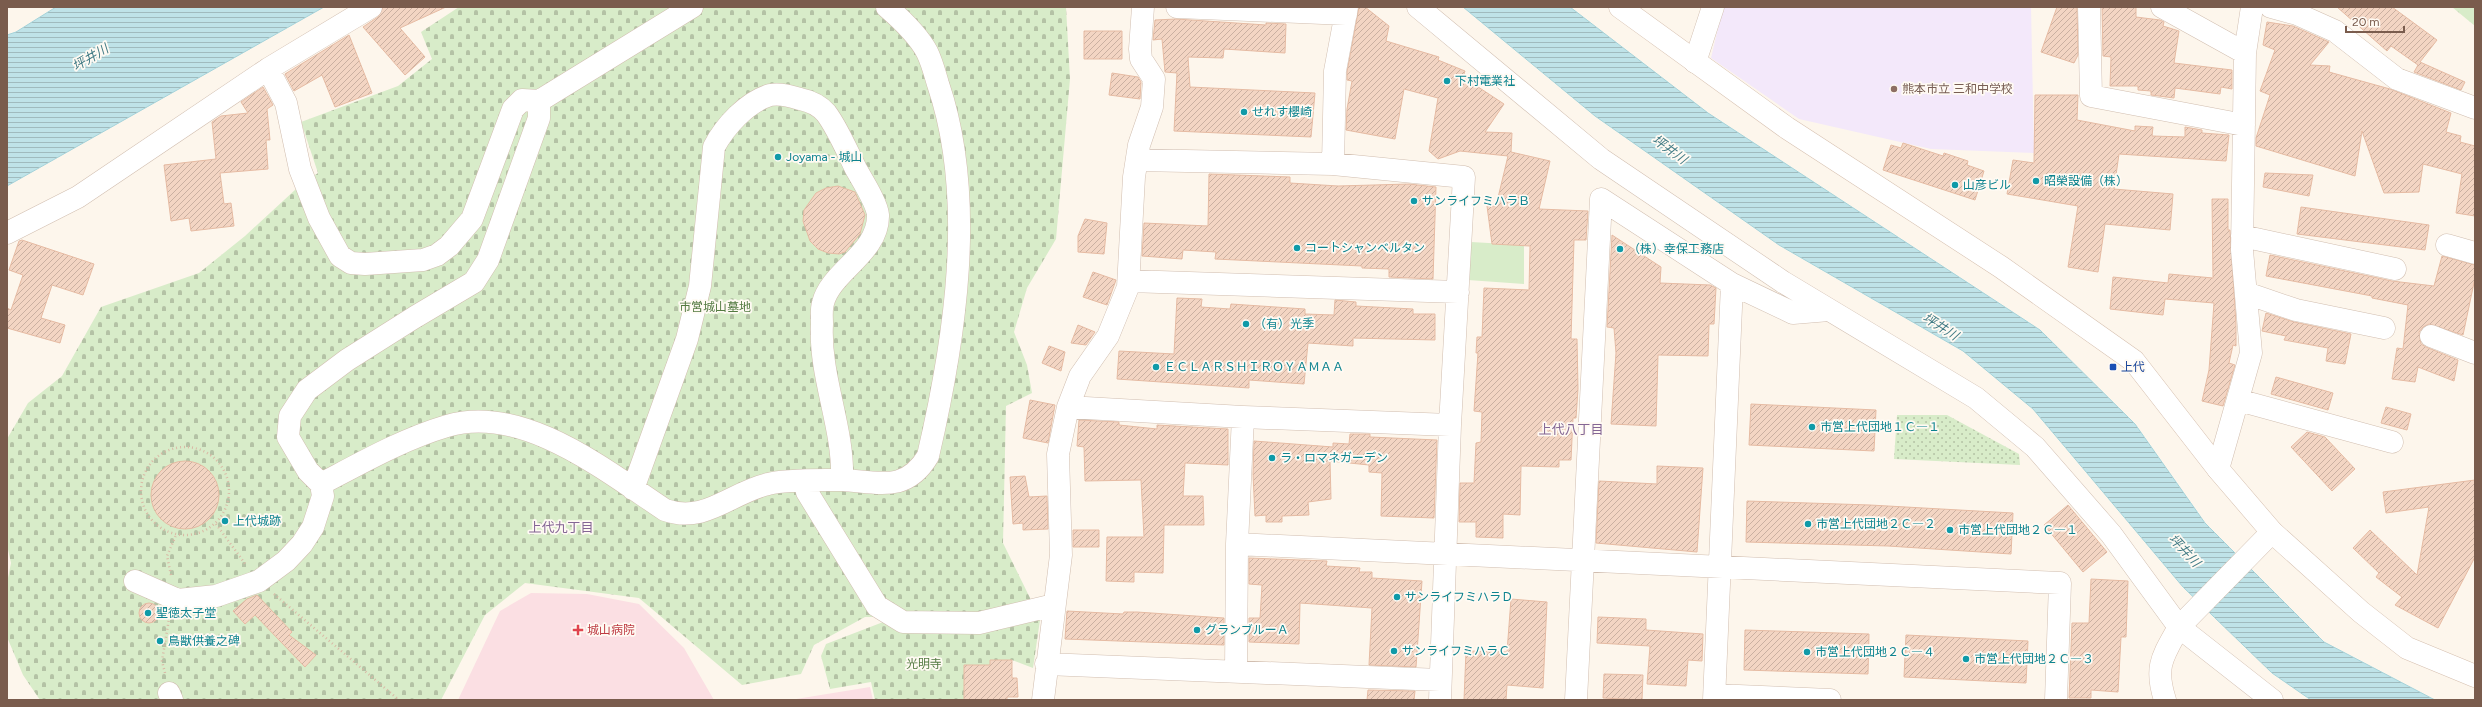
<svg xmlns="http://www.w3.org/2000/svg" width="2482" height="707" font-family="Figtree,'Noto Sans JP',sans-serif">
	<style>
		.education { fill: #f3e8fa }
		.medical { fill: #fbdfe3 }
		.green { fill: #d8ecc9 }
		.forest { fill: url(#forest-firs) }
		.cemetery { fill: url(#cemetery-stones) }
		.park { fill: url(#park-dots) }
		.water { fill: url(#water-rules); stroke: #a5d3da }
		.building { fill: url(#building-hatch); stroke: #e6bba3 }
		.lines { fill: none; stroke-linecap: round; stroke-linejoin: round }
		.street-casing { stroke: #d1beb0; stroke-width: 23 }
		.secondary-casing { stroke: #d6c0b0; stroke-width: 23 }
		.path { stroke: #d9b8a5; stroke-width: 2.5; stroke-dasharray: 1 3; stroke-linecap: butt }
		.street { stroke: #fff; stroke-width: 22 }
		.secondary { stroke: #fff; stroke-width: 22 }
		.culture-dot { fill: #0f9aa8; stroke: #fffaf3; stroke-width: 1.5 }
		.education-dot { fill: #8d6e63; stroke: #fffaf3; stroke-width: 1.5 }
		.transit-dot { fill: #1a4fb4; stroke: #fffaf3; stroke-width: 1.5 }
		.health-dot { fill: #e0444e; stroke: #fffaf3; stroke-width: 1.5 }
		.labels { text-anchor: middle; stroke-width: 3.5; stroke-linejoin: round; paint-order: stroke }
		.culture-label { font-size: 12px; fill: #0d838f; stroke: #fffaf3; text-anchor: start }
		.education-label { font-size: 12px; fill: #785e54; stroke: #fffaf3; text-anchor: start }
		.park-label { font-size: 12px; fill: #537a41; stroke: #fffaf3 }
		.transit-label { font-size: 12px; fill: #164399; stroke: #fffaf3; text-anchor: start }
		.health-label { font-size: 12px; fill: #be3a42; stroke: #fffaf3; text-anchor: start }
		.water-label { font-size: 13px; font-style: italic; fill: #437c86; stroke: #fffaf3 }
		.neighbourhood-label { font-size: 13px; fill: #846695; stroke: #fffaf3 }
	</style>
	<defs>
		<pattern id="forest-firs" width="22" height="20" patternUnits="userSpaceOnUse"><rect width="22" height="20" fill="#d8ecc9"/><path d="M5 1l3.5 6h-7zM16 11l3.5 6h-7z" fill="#b4c2a5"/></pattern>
		<pattern id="cemetery-stones" width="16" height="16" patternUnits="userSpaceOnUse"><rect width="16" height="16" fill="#d8ecc9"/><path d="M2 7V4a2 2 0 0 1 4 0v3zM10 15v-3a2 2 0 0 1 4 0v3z" fill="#b4c2a5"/></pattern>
		<pattern id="park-dots" width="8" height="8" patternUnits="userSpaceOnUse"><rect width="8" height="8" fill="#d8ecc9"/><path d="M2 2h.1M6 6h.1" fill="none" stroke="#b4c2a5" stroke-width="1.8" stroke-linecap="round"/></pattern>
		<pattern id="water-rules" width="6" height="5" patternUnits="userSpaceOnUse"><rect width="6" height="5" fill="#bfe3e8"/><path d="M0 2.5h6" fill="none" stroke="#a0bbbe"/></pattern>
		<pattern id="building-hatch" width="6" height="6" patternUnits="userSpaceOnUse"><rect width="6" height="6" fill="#f3d5c3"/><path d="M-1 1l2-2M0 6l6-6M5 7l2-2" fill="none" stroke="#cab0a1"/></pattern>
	</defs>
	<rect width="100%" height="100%" fill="#fdf6ec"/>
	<!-- education -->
	<path class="education" d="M1723 7H2031L2034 153 1931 149 1799 119 1711 58Z"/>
	<!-- medical -->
	<path class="medical" d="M531 593 587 594 639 604 684 648 714 700H458L500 611Z
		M870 687 873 700H790Z"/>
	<!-- green -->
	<path class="green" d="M1471 242 1524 245V284L1468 280Z"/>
	<!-- forest -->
	<path class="forest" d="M2452 7H2475V26Z"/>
	<!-- cemetery -->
	<path class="cemetery" d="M459 7H1066L1070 79 1056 239 1027 288 1014 332 1027 365 1032 393 1006 406 1003 543 1031 600 976 617H865L814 645 801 674 742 685 639 598 525 583 485 615 441 700H40L23 675 7 637V583L11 563 7 545V439L28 403 62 376 101 307 199 273 245 236 296 189 318 173 301 122 398 86 432 59 421 32Z
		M891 619 1040 620 1033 668 1012 660H990V665H964V700H875L871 682 830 689 821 656 826 644Z"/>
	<!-- park -->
	<path class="park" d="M1897 415H1947L2019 454 2020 465 1894 459Z"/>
	<!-- water -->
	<path class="water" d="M56 7H324L7 186V35L16 32Z
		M1463 7H1570L1708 113 2040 330 2135 424 2205 523 2324 642 2435 700H2311L2272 673 2183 587 2033 409 1963 351 1779 245 1595 116Z"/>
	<!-- building -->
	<path class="building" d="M383 7H446L400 28 425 57 405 75 363 27 378 17Z
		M1359 7H1365L1389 26 1386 41 1439 57 1438 60 1465 71 1463 77 1504 104 1485 132 1512 133 1511 152 1550 161 1539 209 1588 211 1586 240H1574L1571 339H1577L1578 389 1576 418H1573L1571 460H1559V467L1521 466 1520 515 1503 514V538L1476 537V522H1459L1460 483H1474L1476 443 1481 442 1482 412 1474 411 1478 353H1476L1477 337H1482L1484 288 1529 290 1530 246 1492 244 1487 206H1496L1508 156 1460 151 1438 159 1429 151 1438 98 1404 89 1395 139 1346 130 1347 109 1352 81 1347 80V72Z
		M2057 7H2077L2078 55 2074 63 2041 52Z
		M2102 7H2136V17L2160 20 2164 22 2163 26 2179 31 2174 63 2232 70V89L2221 87 2220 94 2175 88 2174 98 2151 95V91L2138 90V86H2110L2111 57 2103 56Z
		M2337 7H2392L2437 40 2420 62 2465 82 2461 90 2414 72 2418 65 2391 46 2387 51Z
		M1176 19 1266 25V23L1286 24 1285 53 1224 49 1223 58 1188 57 1190 87 1315 93 1311 137 1174 131 1177 73 1165 72 1162 39 1153 40 1155 20Z
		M2267 22 2293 26 2329 42 2310 65 2330 66 2329 72 2390 89 2451 113 2446 132 2461 136 2460 142 2475 146V216L2456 213 2462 174 2423 164 2419 192 2384 193 2362 131 2355 176 2256 146V138L2270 95 2260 91 2275 50 2263 45Z
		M1084 31H1122V59H1084Z
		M349 35 372 93 335 107 322 75 294 91 285 74Z
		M1112 73 1138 77 1141 82 1140 99 1109 95Z
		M263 87 273 105 267 109 270 140H266L268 169 220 173 224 204 231 203 234 226 191 231 189 218 171 221 164 165 216 159 212 122 221 116 248 113 241 102Z
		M2035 95H2078L2077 120 2135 131V126L2153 127 2152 136 2185 137V127L2202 130V133L2229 135 2226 161 2119 154 2114 189 2173 194 2170 230 2105 224 2098 272 2068 267 2078 206 2007 194 2013 160 2034 163Z
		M1903 143 1943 156 1944 153 1968 161 1967 165 1984 171 1975 200 1883 170 1891 145 1901 148Z
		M2265 173 2313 175 2309 196 2263 187Z
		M1209 174 1290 177V183L1338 186 1409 184 1436 187 1433 279 1389 277V269L1362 268V266L1215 259 1216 252 1183 250 1182 259 1142 256 1144 223 1208 226Z
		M838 186 855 192 865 215 860 234 845 252 839 254 828 253 818 249 810 241 803 221 804 210 816 193 826 188Z
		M2212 199H2228V230H2230L2236 324V346L2233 345 2229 363 2235 365 2223 406 2202 401 2209 370 2214 303 2165 299 2163 315 2110 309 2113 277 2168 283 2169 274 2213 278Z
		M2301 207 2429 225 2425 250 2297 234Z
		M1085 219 1107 223 1104 254 1078 252V236Z
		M1612 235 1661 267 1660 283 1710 285 1716 288 1714 324H1709L1708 356 1658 355 1656 426 1611 424 1616 353 1614 328 1607 327Z
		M22 240 94 264 83 295 52 285 41 318 65 325 60 343 7 328V308L11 310 23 275 9 270 19 241Z
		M2270 255 2392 281 2434 286 2442 256 2475 265V278L2463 335 2429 324 2423 327 2419 332 2421 344 2426 347 2458 360 2454 381 2418 367 2415 382 2392 379 2397 348 2403 349 2408 305 2372 298V296L2266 276Z
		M1093 272 1116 280 1107 305 1083 297Z
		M1177 298 1202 299 1201 307 1230 309 1231 304 1305 309V314L1334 315 1335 300 1356 302V306L1413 309V314H1435V340L1353 338V346L1308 343 1304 384 1249 380V388L1117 379 1119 351 1174 354Z
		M2266 313 2294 322 2351 334 2345 364 2326 361 2328 348 2284 340 2286 336 2262 331Z
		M1078 325 1095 332 1086 345 1071 343Z
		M1049 346 1065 352 1061 371 1042 363Z
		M2276 377 2333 393 2328 410 2271 394Z
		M1030 400 1055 405 1048 443 1023 438Z
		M1751 404 1876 410 1874 451 1749 445Z
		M2386 407 2411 414 2407 430 2381 423Z
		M1079 420 1119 422V425L1157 429V425L1228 429V465L1185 463 1183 496H1203L1204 525H1164L1163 573 1134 572V582L1106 581 1107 537H1144L1141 480 1085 481 1084 447 1077 446Z
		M2307 432 2325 437 2355 469 2332 491 2291 447Z
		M1350 434H1370V437L1437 440 1434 518 1381 516 1382 473 1369 472V465L1330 461 1331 499 1308 502 1309 515 1282 516V522H1266V515L1255 516 1253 474 1254 441 1333 447V443L1349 444Z
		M151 495a34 34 0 1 1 68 0a34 34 0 1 1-68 0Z
		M1657 466 1703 468 1697 552 1596 543 1599 481 1657 484Z
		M1025 476 1029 497 1047 496 1048 529 1023 530V523L1013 524 1010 477Z
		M2475 480V557L2438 628 2395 605 2402 597 2376 577 2379 573 2353 548 2370 530 2417 575 2429 507 2386 513 2383 492Z
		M1747 501 1870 505 2013 513 2011 554 1888 546 1746 542Z
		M2068 505 2107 552 2083 572 2044 525Z
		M1073 530H1099V547H1073Z
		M1249 558 1327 561 1326 566 1360 568 1359 572H1372V578L1422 581 1416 667 1369 665 1372 608 1300 603 1299 644 1249 642V618H1260L1262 585 1249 584Z
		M2091 579 2128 581 2126 637H2121L2118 692 2091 690V698H2069L2072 623H2089Z
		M257 595 292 632 289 635 316 655 305 667 255 615 245 624 233 611 247 599Z
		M1511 599 1547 602 1543 688 1507 685 1506 700H1464L1466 651 1507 652Z
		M139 613a10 10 0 1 1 20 0a10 10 0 1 1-20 0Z
		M1067 611 1123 614 1124 612H1137L1224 618V645L1065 639Z
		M1598 617 1646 619V630L1703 634 1702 661 1688 660 1686 686 1647 684 1650 646 1597 643Z
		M1745 630 1869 634 1868 674 1744 670Z
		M1906 635 2028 641 2026 683 1904 677Z
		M990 660H1012V678H1017L1018 697H1007V700H964V665H990Z
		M1604 674 1643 675 1642 700 1603 698Z
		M1368 690 1415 691 1414 700H1367Z"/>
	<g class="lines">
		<!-- street casing -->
		<g class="street-casing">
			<path id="street" d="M1177 7 1346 14
				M1418 7 1601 159 1783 282 1976 398 2035 447 2111 534 2179 627 2272 700
				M2089 7 2091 96 2244 125
				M2162 7 2245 53
				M2271 7 2297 14 2335 31 2397 79 2475 108
				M1695 62 1713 7
				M268 69 286 103 300 169 319 218 340 256 351 263 365 264 423 260 437 255 449 246 472 219 513 109 522 100 539 101 692 7
				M1137 160 1333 164 1464 177 1450 425 1440 700
				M1333 164 1335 71 1347 7
				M7 233 78 197 268 69 371 7
				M2242 236 2395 269
				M2447 245 2475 253
				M1129 281 1458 292
				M1732 284 1793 313 1829 310
				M2246 293 2296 310 2384 328
				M2431 336 2475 353
				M2238 400 2392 442
				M1068 407 1243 417 1450 425
				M2218 469 2251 353 2242 250 2245 53 2252 7
				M805 482 807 492 877 606 903 622 979 623 1054 605
				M321 484C361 463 403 439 447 426 522 403 606 471 665 510 705 524 730 493 768 484 785 479 823 480 842 480
				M633 489 687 339 700 286 714 147C725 126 747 102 770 95 780 93 791 96 800 99 810 101 819 105 826 113 838 129 847 151 856 169 862 180 877 203 878 215 879 253 831 271 823 303 821 310 822 318 822 324 819 377 844 427 842 480 879 482 906 493 928 456 955 340 977 199 938 84 935 74 932 62 927 52 918 35 902 20 887 7
				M1237 544 2060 583 2056 700
				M135 581 178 600 216 596 259 581 286 561 302 544 313 527 323 496 321 484 308 471 288 437 290 416 307 390 347 360 415 317 474 282 488 260 539 118V101
				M2179 627 2272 532
				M1046 664 1440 680
				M1236 671 1237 544 1243 417
				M169 693 172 700
				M1715 695 1830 700
				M1043 700 1061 555 1058 454 1068 407 1080 376 1108 336 1128 287 1134 177 1139 145 1152 107 1154 79 1141 59 1140 49 1143 7
				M1576 700 1601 199 1732 284 1714 700"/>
		</g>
		<!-- secondary casing -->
		<g class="secondary-casing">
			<path id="secondary" d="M1620 7 1787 128 2001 267 2134 361 2218 469 2272 532 2361 612 2407 648 2475 676
				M2165 700C2154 666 2163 656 2179 627"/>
		</g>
		<!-- path -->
		<path class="path" d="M141 491a44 44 0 1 1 88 0a44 44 0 1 1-88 0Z
			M216 524 246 565
			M171 575 167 556 176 535
			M274 594 399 700
			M165 673 162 661 169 619"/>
		<!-- street -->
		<use href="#street" class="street"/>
		<!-- secondary -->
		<use href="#secondary" class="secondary"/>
	</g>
	<!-- markers -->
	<g class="culture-dot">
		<circle cx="1447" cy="81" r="4"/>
		<circle cx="1244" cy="112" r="4"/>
		<circle cx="778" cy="157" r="4"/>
		<circle cx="2036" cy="181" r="4"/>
		<circle cx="1955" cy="185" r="4"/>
		<circle cx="1414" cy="201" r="4"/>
		<circle cx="1297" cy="248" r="4"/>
		<circle cx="1620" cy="249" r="4"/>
		<circle cx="1246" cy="324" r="4"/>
		<circle cx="1156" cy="367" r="4"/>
		<circle cx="1812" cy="427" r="4"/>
		<circle cx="1272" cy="458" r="4"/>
		<circle cx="225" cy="521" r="4"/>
		<circle cx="1808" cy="524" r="4"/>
		<circle cx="1950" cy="530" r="4"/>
		<circle cx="1397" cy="597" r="4"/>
		<circle cx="148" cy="613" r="4"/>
		<circle cx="1197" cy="630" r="4"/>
		<circle cx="160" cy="641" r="4"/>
		<circle cx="1394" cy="651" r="4"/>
		<circle cx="1807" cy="652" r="4"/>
		<circle cx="1966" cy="659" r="4"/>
	</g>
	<circle class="education-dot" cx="1894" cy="89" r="4"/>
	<rect class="transit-dot" x="2109" y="363" width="8" height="8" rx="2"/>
	<path class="health-dot" d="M576 624h4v4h4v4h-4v4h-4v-4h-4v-4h4z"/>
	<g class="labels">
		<!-- culture labels -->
		<g class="culture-label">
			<text x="1455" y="85">下村電業社</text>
			<text x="1252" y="116">せれす櫻崎</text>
			<text x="786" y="161">Joyama - 城山</text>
			<text x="2044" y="185">昭榮設備（株）</text>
			<text x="1963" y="189">山彦ビル</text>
			<text x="1422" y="205">サンライフミハラＢ</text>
			<text x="1305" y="252">コートシャンベルタン</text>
			<text x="1628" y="253">（株）幸保工務店</text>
			<text x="1254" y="328">（有）光季</text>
			<text x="1164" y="371">ＥＣＬＡＲＳＨＩＲＯＹＡＭＡＡ</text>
			<text x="1820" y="431">市営上代団地１Ｃ―１</text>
			<text x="1280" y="462">ラ・ロマネガーデン</text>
			<text x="233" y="525">上代城跡</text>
			<text x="1816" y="528">市営上代団地２Ｃ―２</text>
			<text x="1958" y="534">市営上代団地２Ｃ―１</text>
			<text x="1405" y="601">サンライフミハラＤ</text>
			<text x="156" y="617">聖徳太子堂</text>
			<text x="1205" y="634">グランブルーＡ</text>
			<text x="168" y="645">鳥獣供養之碑</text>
			<text x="1402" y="655">サンライフミハラＣ</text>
			<text x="1815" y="656">市営上代団地２Ｃ―４</text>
			<text x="1974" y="663">市営上代団地２Ｃ―３</text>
		</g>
		<!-- education labels -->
		<g class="education-label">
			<text x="1902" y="93">熊本市立 三和中学校</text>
		</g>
		<!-- park labels -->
		<g class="park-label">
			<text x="715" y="311">市営城山墓地</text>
			<text x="924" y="668">光明寺</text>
		</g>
		<!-- transit labels -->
		<g class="transit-label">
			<text x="2121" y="371">上代</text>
		</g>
		<!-- health labels -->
		<g class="health-label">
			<text x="587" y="634">城山病院</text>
		</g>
		<!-- water labels -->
		<g class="water-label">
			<text transform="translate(90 57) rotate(-31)" y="5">坪井川</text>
			<text transform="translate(1670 149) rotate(36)" y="5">坪井川</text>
			<text transform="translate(1941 326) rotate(32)" y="5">坪井川</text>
			<text transform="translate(2185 550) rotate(47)" y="5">坪井川</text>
		</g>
		<!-- neighbourhood labels -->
		<g class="neighbourhood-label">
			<text x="1571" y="434">上代八丁目</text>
			<text x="561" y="532">上代九丁目</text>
		</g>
	</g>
	<!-- border -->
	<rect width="2482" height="707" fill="none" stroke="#7a5c4d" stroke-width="16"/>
	<!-- scale -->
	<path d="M2346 26v6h58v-6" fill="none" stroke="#7a5c4d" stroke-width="2"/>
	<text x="2352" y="26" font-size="12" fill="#7a5c4d" stroke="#fffaf3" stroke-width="3" paint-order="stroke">20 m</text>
</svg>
